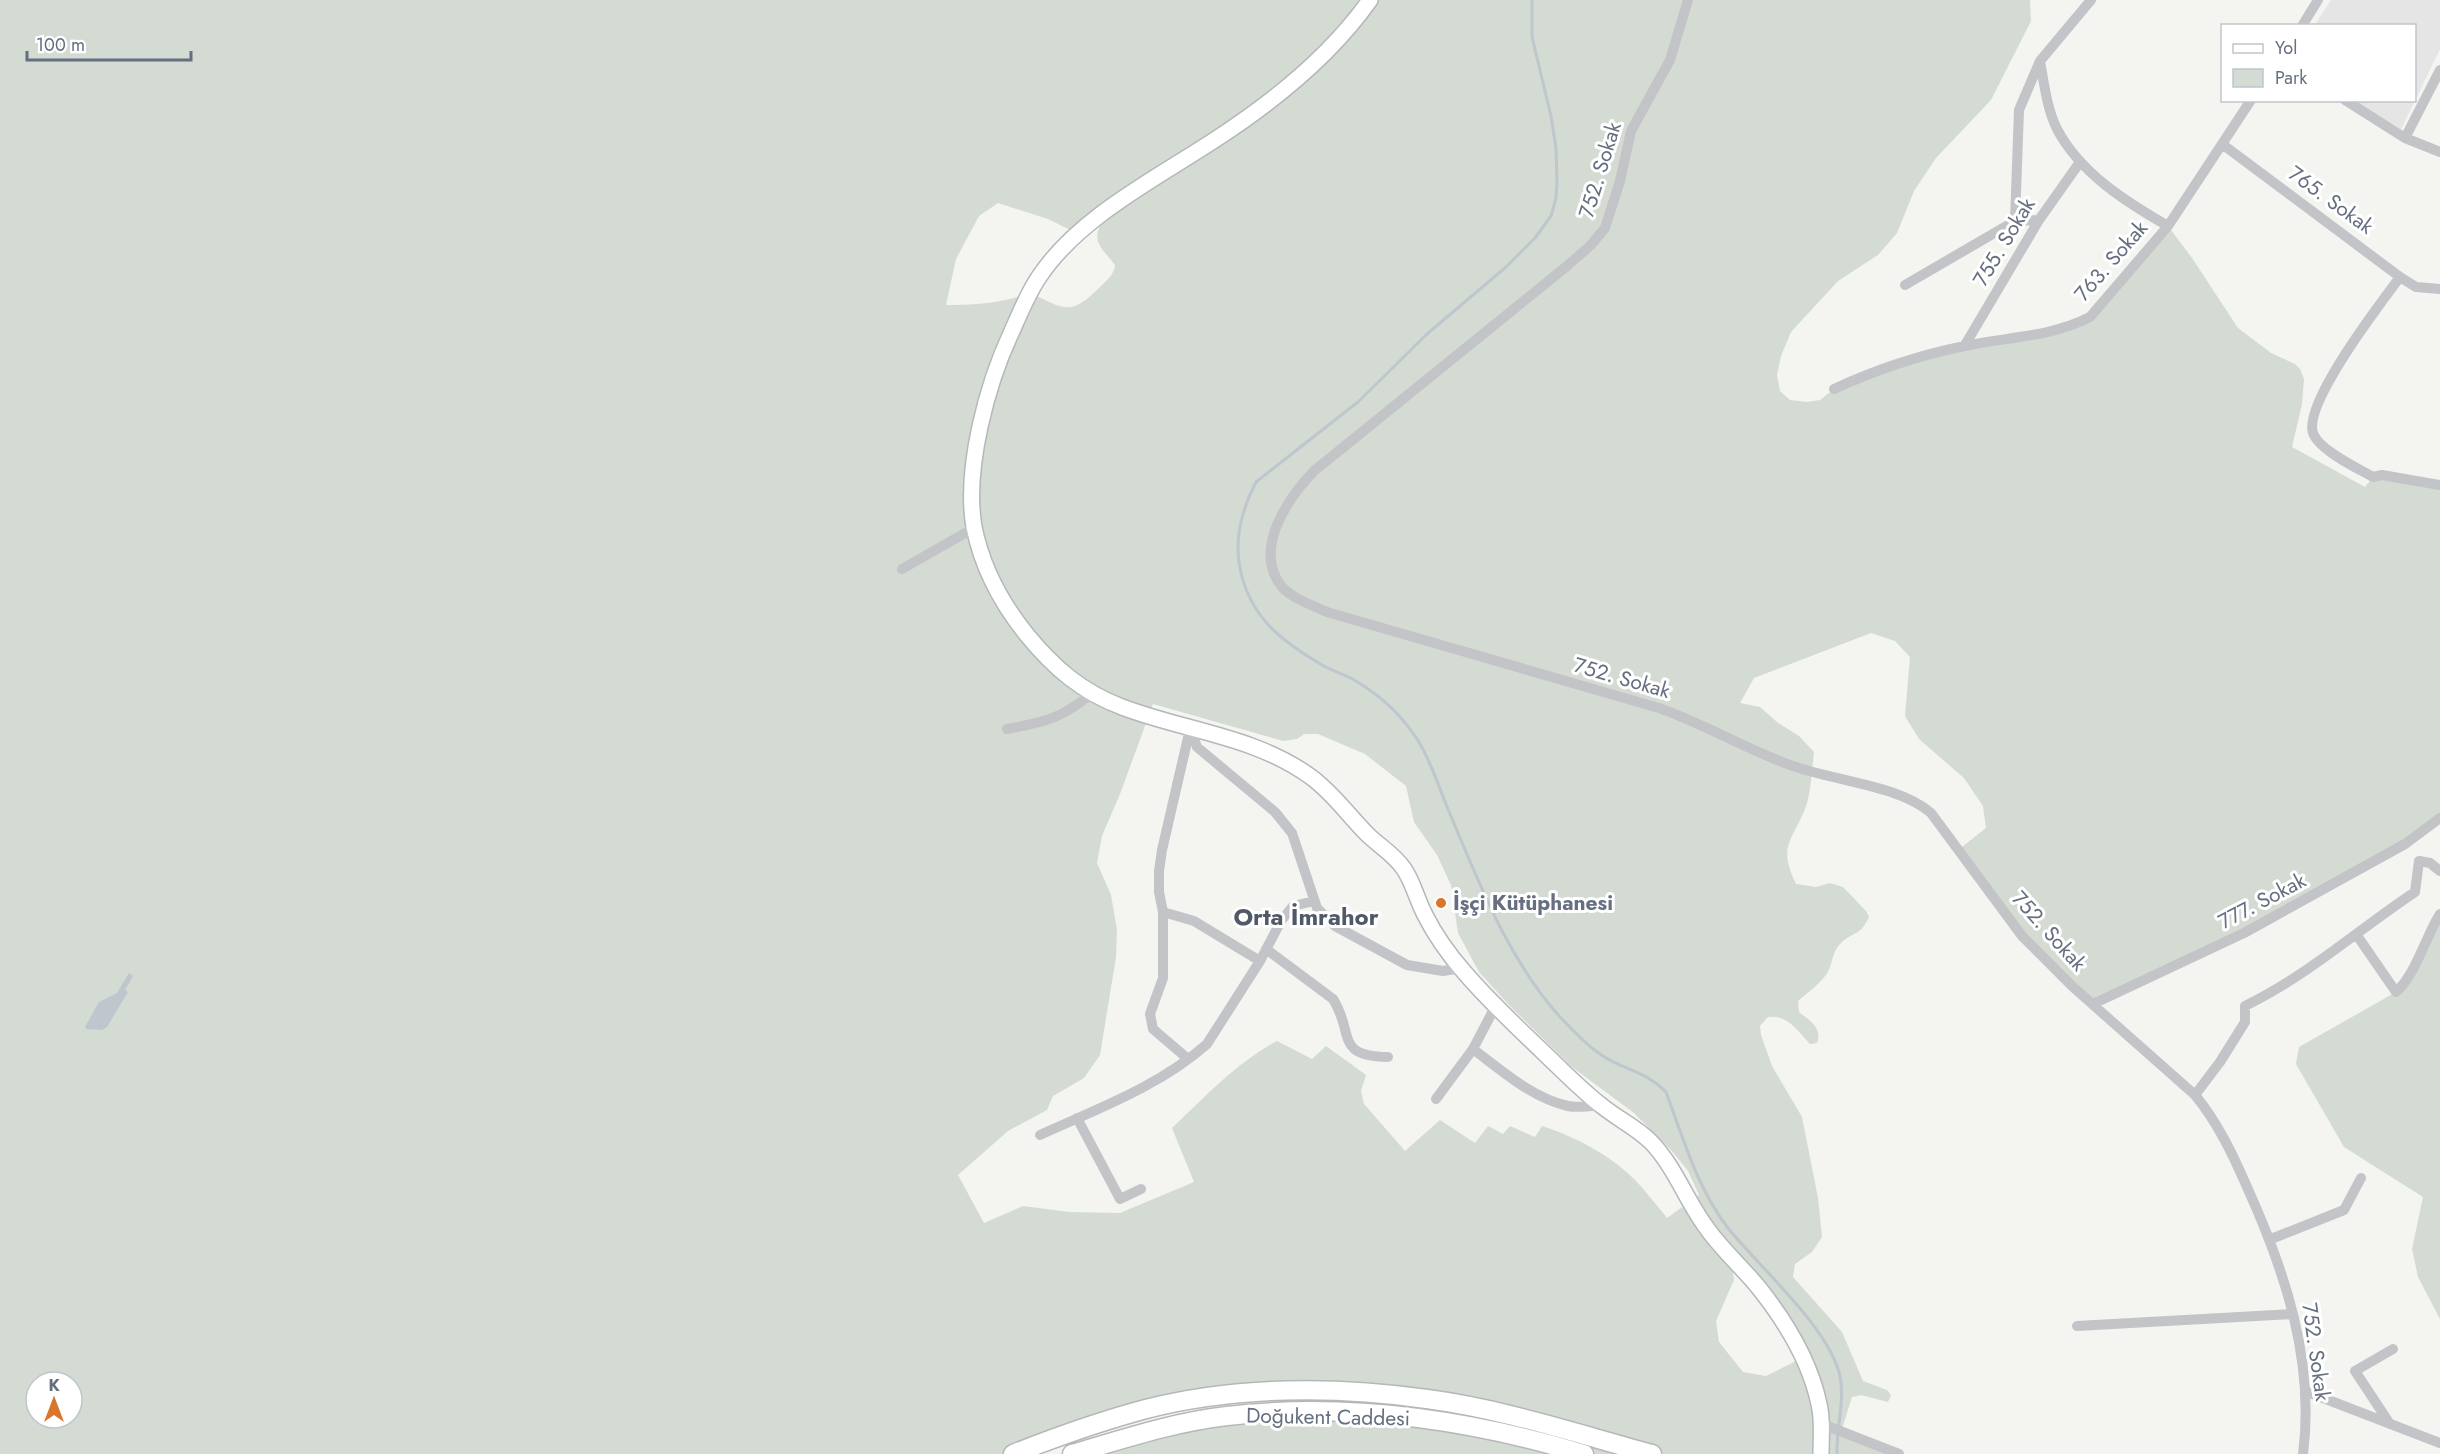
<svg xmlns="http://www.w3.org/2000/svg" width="2440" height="1454" font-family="Jost,sans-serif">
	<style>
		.built { fill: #e4e5e4 }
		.green { fill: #d4dbd2; fill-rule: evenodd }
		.water { fill: #bfc6cd }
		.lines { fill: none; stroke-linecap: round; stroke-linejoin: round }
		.stream { stroke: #bfc6cd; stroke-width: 3 }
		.secondary-casing { stroke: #b4b7bc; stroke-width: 18 }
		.primary-casing { stroke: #b5b7bb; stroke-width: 21 }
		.street { stroke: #c2c4c8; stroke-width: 10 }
		.secondary { stroke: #fff; stroke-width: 15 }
		.primary { stroke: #fff; stroke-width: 18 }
		.poi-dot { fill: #d9752c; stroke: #fff; stroke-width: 2 }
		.labels { text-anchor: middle; stroke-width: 6; stroke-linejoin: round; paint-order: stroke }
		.street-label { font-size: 21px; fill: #656f80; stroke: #fff }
		.poi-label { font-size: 21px; font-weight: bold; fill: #656f80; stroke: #fff; text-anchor: start }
		.quarter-label { font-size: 24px; font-weight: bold; fill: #525966; stroke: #fff }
	</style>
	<rect width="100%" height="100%" fill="#f4f4f1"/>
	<!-- built -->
	<path class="built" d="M2331 0H2440V49L2401 129 2354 101 2414 100V26H2314Z"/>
	<!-- green -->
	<path class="green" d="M0 0H2030L2031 21 1991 100 1936 158 1914 191 1897 233 1878 255 1838 281 1791 332 1781 356 1777 375 1780 391 1790 400 1807 402 1820 400 1834 389 1861 377 2090 317 2168 226 2192 258 2238 328 2271 353 2295 364 2300 369 2304 379 2302 404 2292 447 2365 487 2373 477 2440 485V818L2330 887 2093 1001 2022 936 1958 850 1986 828 1983 806 1964 778 1919 739 1905 716 1910 657 1895 641 1871 633 1754 678 1740 703 1760 707 1777 722 1799 736 1814 752C1812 768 1811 795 1805 809 1791 843 1778 846 1796 884L1816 887 1830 883 1843 887 1866 911 1869 917C1859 937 1856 930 1842 942 1834 949 1833 958 1830 967 1826 980 1808 992 1798 1001L1799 1012C1809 1020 1823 1028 1817 1043L1810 1044C1798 1031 1787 1014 1768 1017L1760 1026 1761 1035 1772 1066 1802 1117 1818 1198 1822 1237 1812 1252 1795 1264 1793 1277 1842 1332 1863 1381 1887 1390 1891 1395 1888 1402 1861 1395 1852 1397 1841 1432 1899 1454H1586L1591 1438 1427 1399 1223 1396 1013 1454H0ZM998 203 1048 219 1078 234 1108 212C1090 240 1096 241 1115 265 1114 275 1107 280 1100 287 1071 316 1065 310 1031 293 1002 303 976 305 946 305L956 259 979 216ZM1153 704 1283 741 1297 739 1304 734H1318L1365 754 1406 786 1414 822 1437 855 1451 885 1458 933 1479 972 1509 1005 1572 1067 1634 1113 1672 1151 1688 1171 1699 1195 1667 1218C1656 1205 1646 1191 1634 1179 1610 1155 1574 1136 1542 1126L1535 1137 1510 1126 1503 1134 1488 1126 1475 1143 1440 1120 1405 1151 1364 1104 1361 1091 1366 1075 1326 1046 1312 1059 1277 1041C1236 1063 1205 1097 1172 1128L1194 1182 1120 1213 1069 1212 1023 1206 984 1223 958 1175 1008 1131 1047 1110 1053 1096 1084 1078 1100 1055 1116 957 1117 930 1111 895 1097 863 1102 836 1120 794ZM1731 1257 1802 1358 1766 1376 1743 1372 1719 1342 1716 1321 1734 1280ZM36 1382H72V1418H36Z
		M2440 914V1319L2418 1277 2412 1249 2423 1197 2344 1147 2296 1064 2299 1047 2396 992Z
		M1361 1414 1584 1454H1072L1152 1430Z"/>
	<!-- water -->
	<path class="water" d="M129 973 133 976 125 990 128 992 107 1027 102 1030 86 1029 85 1027 99 1002 117 993Z"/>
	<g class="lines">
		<!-- stream -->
		<path class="stream" d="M1532 0V37L1551 116 1556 148 1557 182 1556 198 1551 216 1535 238 1506 267 1427 334 1358 402 1256 482C1241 511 1233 541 1241 573 1252 619 1283 642 1322 665 1334 672 1348 675 1359 683 1382 697 1402 716 1417 739 1431 760 1440 791 1450 814 1480 885 1508 959 1560 1017 1572 1029 1586 1045 1600 1054 1624 1071 1643 1069 1666 1092 1683 1138 1698 1190 1728 1228 1761 1269 1825 1324 1839 1372 1846 1398 1836 1428 1837 1454"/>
		<!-- secondary casing -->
		<g class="secondary-casing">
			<path id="secondary" d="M1370 0C1329 58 1272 103 1213 141 1155 179 1078 218 1039 277 1028 293 1020 313 1012 331 987 384 964 469 974 527 982 567 1002 604 1027 635 1054 668 1082 692 1122 707 1185 731 1255 736 1311 777 1333 793 1348 815 1367 834 1379 846 1394 854 1404 869 1413 882 1417 900 1425 915 1435 935 1450 956 1465 973 1489 1001 1516 1026 1543 1052 1562 1070 1581 1090 1602 1106 1618 1119 1637 1128 1651 1142 1675 1167 1686 1200 1706 1227 1721 1249 1742 1267 1759 1288 1786 1322 1810 1361 1819 1404 1823 1420 1821 1437 1821 1454"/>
		</g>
		<!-- primary casing -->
		<g class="primary-casing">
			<path id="primary" d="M1013 1454C1056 1437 1101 1421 1146 1409 1236 1386 1336 1386 1427 1399 1503 1409 1578 1434 1652 1454
				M1072 1454C1123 1439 1174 1422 1227 1416 1346 1402 1470 1420 1584 1454"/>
		</g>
		<!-- street -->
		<path class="street" d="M1688 0 1670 60 1631 131 1620 181 1605 228 1591 245 1567 266 1314 471C1288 498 1252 550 1282 587 1293 599 1312 605 1327 612L1659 708C1705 724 1747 750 1793 766 1835 781 1898 785 1931 813L2022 936 2073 987 2195 1095C2218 1123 2233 1155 2247 1187 2285 1271 2315 1361 2303 1454
			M2302 26 2318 0
			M2040 61C2044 83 2047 109 2057 129 2080 173 2126 202 2168 226
			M2345 100 2405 138 2440 152
			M2405 138 2440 70
			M2222 144 2400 277 2416 287 2440 289
			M2039 220 2015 221 2019 110 2040 61 2091 0
			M2400 277C2381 303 2303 403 2313 433 2319 450 2357 468 2373 477L2382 475 2440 485
			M1905 285 2015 221
			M1965 345 2039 220 2080 162
			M1834 389C1875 370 1920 355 1965 346 2007 337 2051 337 2090 317L2168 226 2251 100
			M902 569 974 528
			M1190 728 1197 747 1275 812 1292 833 1317 908 1335 926 1407 965 1443 971 1461 968
			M1007 729C1044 722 1061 719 1091 694
			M1163 912 1194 921 1260 961
			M2356 934 2396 992C2416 974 2425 938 2440 914
			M1266 949 1333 999C1355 1034 1334 1056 1388 1057
			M2093 1004 2244 933 2405 844 2440 818
			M1473 1049C1501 1070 1532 1098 1568 1106 1578 1108 1591 1106 1601 1105
			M1188 1059 1153 1029 1150 1014 1163 978V912L1159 892V871L1162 850 1190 729
			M2195 1095 2220 1062 2245 1022V1006C2307 976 2358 930 2415 892L2419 861 2430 863 2440 871
			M1436 1099 1473 1049 1495 1007
			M1077 1118 1120 1199 1141 1189
			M1040 1135C1097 1109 1160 1086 1207 1044L1260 961 1281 921 1293 906 1314 901
			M2271 1239 2344 1210 2361 1178
			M2077 1326 2293 1314
			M2305 1391 2440 1443
			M1822 1424 1899 1454
			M2390 1424 2355 1371 2393 1349"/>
		<!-- secondary -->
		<use href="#secondary" class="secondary"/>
		<!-- primary -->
		<use href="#primary" class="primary"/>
	</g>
	<!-- markers -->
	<circle class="poi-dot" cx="1441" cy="903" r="6"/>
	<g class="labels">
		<!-- street labels -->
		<g class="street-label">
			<text transform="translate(1600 170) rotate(-73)" y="7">752. Sokak</text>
			<text transform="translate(2331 200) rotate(36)" y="7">765. Sokak</text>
			<text transform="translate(2004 242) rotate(-59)" y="7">755. Sokak</text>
			<text transform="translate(2111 261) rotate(-49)" y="7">763. Sokak</text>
			<text transform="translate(1622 678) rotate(16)" y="7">752. Sokak</text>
			<text transform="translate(2262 901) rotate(-28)" y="7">777. Sokak</text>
			<text transform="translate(2049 931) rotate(48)" y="7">752. Sokak</text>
			<text transform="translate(2316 1352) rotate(82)" y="7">752. Sokak</text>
			<text transform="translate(1328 1417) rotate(1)" y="7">Doğukent Caddesi</text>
		</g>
		<!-- poi labels -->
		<g class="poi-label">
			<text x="1453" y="910">İşçi Kütüphanesi</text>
		</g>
		<!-- quarter labels -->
		<g class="quarter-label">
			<text x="1306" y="925">Orta İmrahor</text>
		</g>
	</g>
	<!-- legend -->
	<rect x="2221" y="24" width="195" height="78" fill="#ffffff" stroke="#c1c5cc" stroke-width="1.5"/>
	<rect x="2233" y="44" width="30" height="9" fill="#ffffff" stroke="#c1c5cc" stroke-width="1.5"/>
	<text x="2275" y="54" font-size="18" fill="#656f80">Yol</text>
	<rect x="2233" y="69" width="30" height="18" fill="#d4dbd2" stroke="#c1c5cc" stroke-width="1.5"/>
	<text x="2275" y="84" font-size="18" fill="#656f80">Park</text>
	<!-- north arrow -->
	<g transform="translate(54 1400)"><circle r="28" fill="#ffffff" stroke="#c1c5cc" stroke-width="1.5"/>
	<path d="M0-4.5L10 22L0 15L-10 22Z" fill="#d9752c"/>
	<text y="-9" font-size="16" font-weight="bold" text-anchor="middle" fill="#656f80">K</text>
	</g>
	<!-- scale -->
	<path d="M27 51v9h164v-9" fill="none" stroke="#656f80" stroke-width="3"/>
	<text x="36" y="51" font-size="18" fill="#656f80" stroke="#ffffff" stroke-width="4.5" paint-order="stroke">100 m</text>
</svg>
